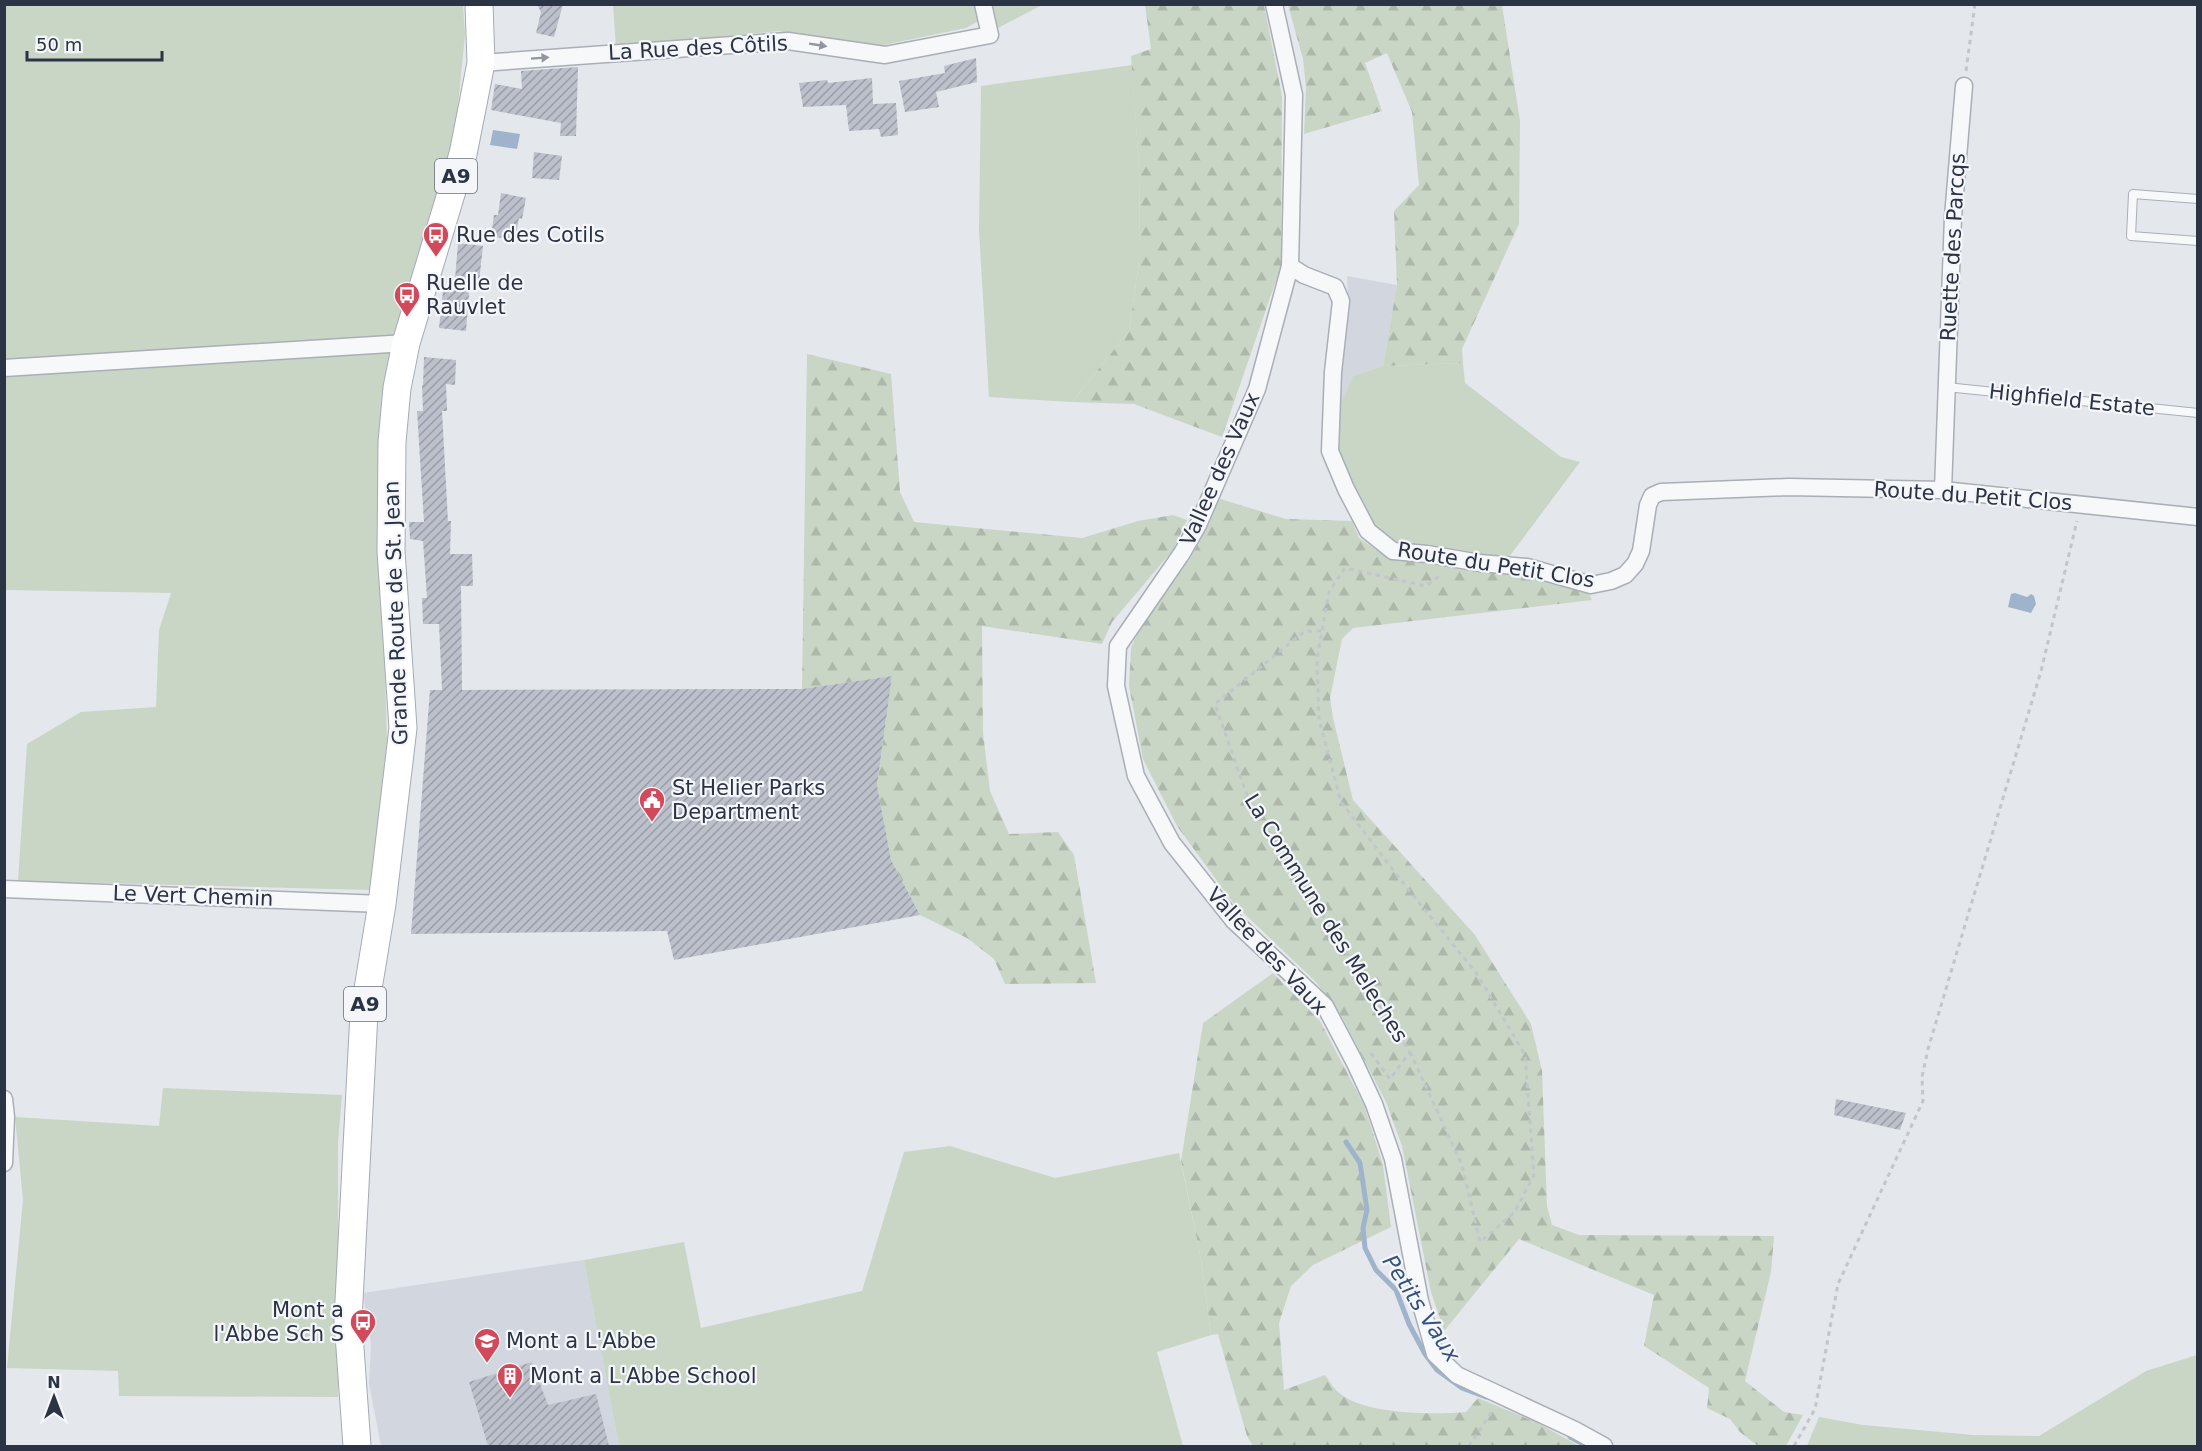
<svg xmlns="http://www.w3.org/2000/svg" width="2202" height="1451" font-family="'DejaVu Sans',sans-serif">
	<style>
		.built { fill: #d2d6de }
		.grass { fill: #c9d6c5 }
		.forest { fill: url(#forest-firs) }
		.water { fill: #9fb4cc }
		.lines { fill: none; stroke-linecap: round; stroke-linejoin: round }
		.stream { stroke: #9fb4cc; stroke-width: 5 }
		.building { fill: url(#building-hatch) }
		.service-casing { stroke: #a9aeb7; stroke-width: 10 }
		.minor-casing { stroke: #a9aeb7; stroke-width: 19 }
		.primary-casing { stroke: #a3abb8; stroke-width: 29 }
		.path { stroke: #c2c5cb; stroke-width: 3; stroke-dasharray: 4.5 4.5; stroke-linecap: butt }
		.service { stroke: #f7f8fa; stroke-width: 8 }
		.minor { stroke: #f7f8fa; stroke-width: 16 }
		.primary { stroke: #fff; stroke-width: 27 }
		.oneway { fill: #9196a0 }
		.labels { text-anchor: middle; stroke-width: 4.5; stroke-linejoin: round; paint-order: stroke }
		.shield { fill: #f4f6f9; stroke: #676e7b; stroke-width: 1.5 }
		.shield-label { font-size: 20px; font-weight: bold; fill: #2b3445 }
		.street-label { font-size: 21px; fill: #2b3445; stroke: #f4f6f9 }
		.poi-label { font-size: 21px; fill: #2b3445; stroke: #f4f6f9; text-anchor: start }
		.water-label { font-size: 22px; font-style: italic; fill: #34527a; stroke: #f4f6f9 }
	</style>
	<defs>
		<pattern id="forest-firs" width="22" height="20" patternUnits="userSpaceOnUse" patternTransform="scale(1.5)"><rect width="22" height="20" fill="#c9d6c5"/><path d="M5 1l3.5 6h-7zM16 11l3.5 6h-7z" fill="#adb8ab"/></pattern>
		<pattern id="building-hatch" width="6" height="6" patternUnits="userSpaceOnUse" patternTransform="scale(1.5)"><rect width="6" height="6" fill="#bbc0ca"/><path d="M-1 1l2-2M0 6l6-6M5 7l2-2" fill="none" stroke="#989da6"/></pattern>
	</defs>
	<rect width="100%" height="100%" fill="#e4e7ec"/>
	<!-- built -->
	<path class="built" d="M1347 276 1397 285 1383 366 1353 376 1341 404H1335L1348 302Z
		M584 1260 619 1446H381L369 1384 371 1344 363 1293Z"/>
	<!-- grass -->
	<path class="grass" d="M976 4 980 20 966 28 869 48 778 31 616 48 613 5Z
		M992 4H1042V5L998 28Z
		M5 5H463L465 35 455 136 392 358 383 591 387 743 386 787 370 890 18 881 27 744 81 712 156 707 159 630 171 593 5 590Z
		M1132 65 1139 167 1140 255 1129 331 1072 402 989 397 979 231 981 86Z
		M1463 363 1465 383 1561 457 1580 462 1509 557 1394 544 1374 529 1338 449 1335 404 1341 403 1353 376 1383 366Z
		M163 1088 342 1095 338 1143V1397L119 1396 118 1371 7 1368 23 1200 15 1117 159 1126Z
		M950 1146 1055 1178 1179 1153 1201 1259 1211 1335 1157 1352 1183 1446H619L584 1260 684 1242 701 1328 862 1291 904 1152Z
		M2197 1355V1446H1807L1819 1417 1863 1425 1973 1435 2039 1436 2146 1371Z"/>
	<!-- forest -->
	<path class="forest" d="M1145 5H1264L1282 96 1281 266 1222 437 1134 404 1072 402 1129 331 1140 255 1139 167 1131 56 1151 49Z
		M1288 5H1502L1520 121 1519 224 1462 349 1463 363 1383 366 1397 285 1394 211 1419 185 1412 112 1387 53 1365 63 1382 111 1304 134 1306 88 1303 59Z
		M807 354 891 374 900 492 914 522 1082 538 1138 521 1173 515 1187 520 1173 550 1112 622 1102 644 982 626 983 733 990 791 1009 834 1058 832 1074 855 1096 983 1005 984 994 959 967 938 920 915 891 860 877 785 892 676 802 689Z
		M1217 498 1286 519 1352 521 1359 538 1391 560H1420L1472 570 1522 575 1587 590 1592 600 1353 628 1342 639 1330 698 1333 718 1353 800 1475 935 1531 1024 1542 1071 1547 1206 1552 1225 1579 1235 1774 1236 1771 1272 1745 1381 1784 1412 1803 1415 1786 1446H1758L1740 1432 1730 1419 1707 1408 1709 1388 1644 1346 1654 1295 1519 1239 1444 1331 1431 1292 1402 1146 1386 1102 1342 1017 1315 981 1234 904 1177 826 1143 759 1129 686 1131 648 1140 628 1189 560 1209 524Z
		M1273 973 1320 1021 1364 1105 1383 1165 1391 1227 1313 1265 1291 1286 1279 1323 1284 1390 1325 1375C1329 1380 1332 1386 1336 1390 1359 1415 1434 1415 1466 1412L1478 1398 1538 1423 1579 1446H1253L1247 1436 1218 1334 1211 1335 1201 1259 1181 1161 1203 1023Z"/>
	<!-- water -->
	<path class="water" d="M493 130 520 134 517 149 490 145Z
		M2015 593 2027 597 2031 594 2034 596 2036 604 2031 613 2008 607 2011 594Z"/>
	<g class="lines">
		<!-- stream -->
		<path class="stream" d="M1346 1142 1360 1163 1367 1210 1363 1228 1365 1248 1376 1270 1396 1290 1409 1324 1425 1354 1437 1370 1462 1388 1486 1397
			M1570 1437 1587 1446"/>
	</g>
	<!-- building -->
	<path class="building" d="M537 4H563L554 37 536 33 541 12Z
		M976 58 977 82 936 92 939 107 905 112 899 81 945 73 944 66Z
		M578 67 576 136H560L561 123 491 110 495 84 522 89 521 71Z
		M872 78 873 104 896 103 898 135 881 137 879 129 849 131 846 105 803 107 799 83 827 80 828 83Z
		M534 152 562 156 559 180 532 178Z
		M501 193 526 198 522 219 519 218 515 239 491 237 494 215H498Z
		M458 243 483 246 479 282 470 281 466 331 439 328 443 291H454Z
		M424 357 456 360 455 385 446 384 447 411H442L448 521H451L450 554H472L473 586H461L462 690 802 689 892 676 877 785 891 860 920 915 674 960 667 931 411 934 430 690H442L439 624H423L422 598H427L423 541 410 539 409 522H424L417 411H423L422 385H423Z
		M1836 1099 1906 1113 1900 1130 1834 1115Z
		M532 1362 548 1405 596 1394 609 1446H488L469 1382Z"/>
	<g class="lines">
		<!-- service casing -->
		<g class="service-casing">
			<path id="service" d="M2198 199 2133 194 2131 236 2198 241
				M1946 387 2198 413"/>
		</g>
		<!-- minor casing -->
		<g class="minor-casing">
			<path id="minor" d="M1274 4 1294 95 1290 266 1257 389 1198 525 1182 553 1118 646 1116 686 1136 776 1172 843 1234 921 1325 1006 1354 1061 1374 1104 1393 1159 1420 1301 1435 1354 1457 1375 1575 1430 1604 1446
				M481 63 788 41 885 55 990 35 983 4
				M1290 266 1304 275 1335 287 1341 301 1333 372 1330 451 1346 489 1368 531 1393 551 1427 554 1480 563 1527 567 1591 585 1611 581 1625 575 1635 564 1641 551 1648 505 1652 496 1661 492 1789 487 1943 490 2198 517
				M4 368 406 343
				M1943 490 1953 217 1964 86
				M4 889 382 904
				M4 1099 6 1117 4 1163"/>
		</g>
		<!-- primary casing -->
		<g class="primary-casing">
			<path id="primary" d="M357 1446 348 1320 364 1013 382 904 403 728 391 551 392 442 397 388 406 343 463 154 481 63 479 4"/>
		</g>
		<!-- path -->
		<path class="path" d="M1966 71 1975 4
			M1321 631H1305L1215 704 1248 798 1410 1052 1390 1079 1370 1052
			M1410 1052 1462 1165 1480 1242 1514 1213 1534 1175 1525 1055 1477 974 1404 884 1341 802 1319 720 1317 659 1329 592 1345 568 1426 586 1442 574
			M1469 1446 1493 1410
			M1794 1446 1815 1409 1838 1284 1923 1101 1922 1077 1928 1049 2041 671 2077 521"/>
		<!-- service -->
		<use href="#service" class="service"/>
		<!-- minor -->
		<use href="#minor" class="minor"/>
		<!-- primary -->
		<use href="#primary" class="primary"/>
	</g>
	<!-- one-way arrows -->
	<defs><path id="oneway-solid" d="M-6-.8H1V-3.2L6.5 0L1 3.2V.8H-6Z" transform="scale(1.5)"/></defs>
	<g class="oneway">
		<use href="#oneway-solid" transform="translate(818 45) rotate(9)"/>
		<use href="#oneway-solid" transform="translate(540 58) rotate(-4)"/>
	</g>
	<!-- icons -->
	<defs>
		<g id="bus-pin" transform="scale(1.35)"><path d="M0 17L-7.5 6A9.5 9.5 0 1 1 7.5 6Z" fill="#d1495b" stroke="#f4f6f9"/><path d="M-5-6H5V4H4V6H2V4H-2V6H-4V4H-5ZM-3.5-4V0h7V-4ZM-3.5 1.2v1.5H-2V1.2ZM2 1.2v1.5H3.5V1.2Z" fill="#fff"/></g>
		<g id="civic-pin" transform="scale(1.35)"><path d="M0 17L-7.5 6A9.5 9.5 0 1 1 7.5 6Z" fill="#d1495b" stroke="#f4f6f9"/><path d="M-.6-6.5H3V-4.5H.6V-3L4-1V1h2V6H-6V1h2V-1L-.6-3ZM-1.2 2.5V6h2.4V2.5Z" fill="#fff"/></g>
		<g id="school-pin" transform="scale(1.35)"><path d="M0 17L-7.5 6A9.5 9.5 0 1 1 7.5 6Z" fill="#d1495b" stroke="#f4f6f9"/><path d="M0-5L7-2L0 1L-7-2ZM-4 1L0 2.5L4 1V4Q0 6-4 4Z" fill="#fff"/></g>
		<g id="building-pin" transform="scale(1.35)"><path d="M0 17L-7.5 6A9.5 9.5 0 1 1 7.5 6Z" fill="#d1495b" stroke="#f4f6f9"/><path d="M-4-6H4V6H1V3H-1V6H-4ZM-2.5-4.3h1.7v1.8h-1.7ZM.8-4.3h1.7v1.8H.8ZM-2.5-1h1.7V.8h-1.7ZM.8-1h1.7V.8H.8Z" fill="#fff"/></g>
	</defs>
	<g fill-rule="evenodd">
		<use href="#bus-pin" x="436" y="235"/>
		<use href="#bus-pin" x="407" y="295"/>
		<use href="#civic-pin" x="652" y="800"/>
		<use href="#bus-pin" x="363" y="1322"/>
		<use href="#school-pin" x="487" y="1341"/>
		<use href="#building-pin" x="510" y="1376"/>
	</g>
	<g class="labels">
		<!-- shield labels -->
		<g class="shield">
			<rect x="435" y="159" width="42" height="34" rx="4.5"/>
			<rect x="344" y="987" width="42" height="34" rx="4.5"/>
		</g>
		<g class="shield-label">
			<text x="456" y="183">A9</text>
			<text x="365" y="1011">A9</text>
		</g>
		<!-- street labels -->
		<g class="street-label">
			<text transform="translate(698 48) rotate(-3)" y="7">La Rue des Côtils</text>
			<text transform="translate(1953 247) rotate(-87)" y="7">Ruette des Parcqs</text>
			<text transform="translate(2072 400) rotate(6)" y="7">Highfield Estate</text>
			<text transform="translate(1220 469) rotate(-66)" y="7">Vallee des Vaux</text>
			<text transform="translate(1973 496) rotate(4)" y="7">Route du Petit Clos</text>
			<text transform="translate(1496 565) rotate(9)" y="7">Route du Petit Clos</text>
			<text transform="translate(396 613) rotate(-92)" y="7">Grande Route de St. Jean</text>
			<text transform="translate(193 896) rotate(2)" y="7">Le Vert Chemin</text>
			<text transform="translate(1326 918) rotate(58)" y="7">La Commune des Meleches</text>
			<text transform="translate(1267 951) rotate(47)" y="7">Vallee des Vaux</text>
		</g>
		<!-- poi labels -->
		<g class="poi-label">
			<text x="456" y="242">Rue des Cotils</text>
			<text x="426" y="290">Ruelle de<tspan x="426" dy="24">Rauvlet</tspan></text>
			<text x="672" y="795">St Helier Parks<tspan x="672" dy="24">Department</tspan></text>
			<text x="344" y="1317" text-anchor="end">Mont a<tspan x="344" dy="24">l'Abbe Sch S</tspan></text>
			<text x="506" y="1348">Mont a L'Abbe</text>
			<text x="530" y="1383">Mont a L'Abbe School</text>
		</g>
		<!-- water labels -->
		<g class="water-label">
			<text transform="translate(1422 1308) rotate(57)" y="8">Petits Vaux</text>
		</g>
	</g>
	<!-- border -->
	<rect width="2202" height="1451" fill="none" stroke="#2b3445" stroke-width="12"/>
	<!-- north arrow -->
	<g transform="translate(54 1397)" stroke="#f4f6f9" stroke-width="4.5" paint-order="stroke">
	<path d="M0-4.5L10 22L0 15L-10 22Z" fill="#2b3445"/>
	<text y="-9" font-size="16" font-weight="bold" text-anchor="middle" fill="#2b3445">N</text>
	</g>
	<!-- scale -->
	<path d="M27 51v9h135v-9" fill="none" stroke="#2b3445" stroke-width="3"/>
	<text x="36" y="51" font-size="18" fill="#2b3445" stroke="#f4f6f9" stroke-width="4.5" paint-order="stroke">50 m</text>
</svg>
